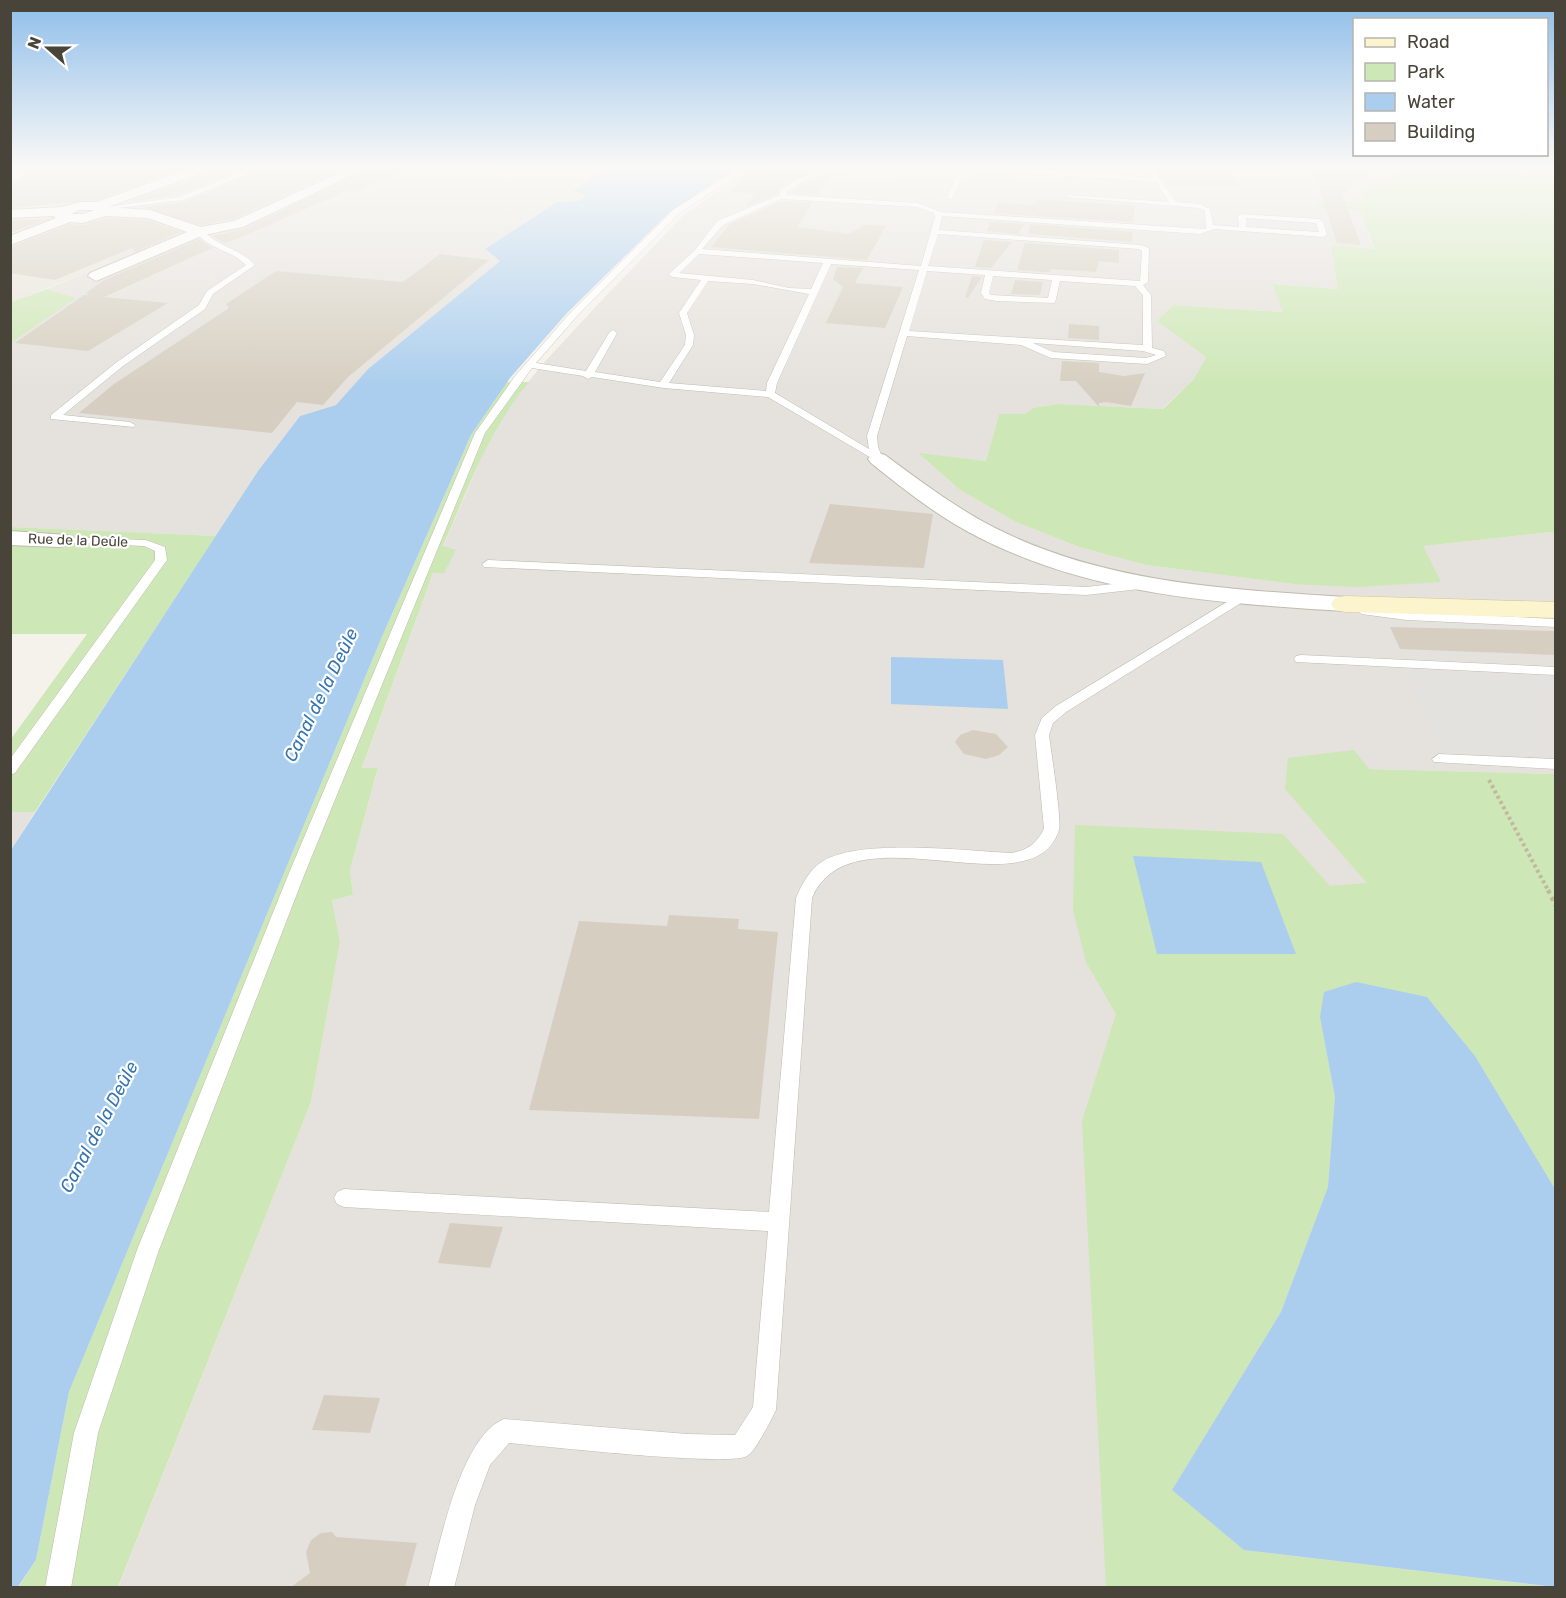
<svg xmlns="http://www.w3.org/2000/svg" width="1566" height="1598" font-family="Rubik,sans-serif">
	<style>
		.residential { fill: #e8e5d9 }
		.industrial { fill: #e5e1dc }
		.green { fill: #cde7b6 }
		.parking { fill: #e4e2df }
		.water { fill: #abceee }
		.building { fill: #d6cfc1 }
		.lines { fill: none; stroke-linecap: round; stroke-linejoin: round }
		.lane-casing { stroke: #c0bbae; stroke-width: 1 }
		.street-casing { stroke: #c0bbae; stroke-width: 2 }
		.secondary-casing { stroke: #d2c89c; stroke-width: 1 }
		.path-far1 { stroke: #c1b89f; stroke-width: 4; stroke-dasharray: 3 3; stroke-linecap: butt }
		.path { stroke: #c1b89f; stroke-width: 4.5; stroke-dasharray: 4 4; stroke-linecap: butt }
		.lane { fill: #fff; fill-rule: evenodd }
		.street { fill: #fff; fill-rule: evenodd }
		.secondary { fill: #fcf4cd; fill-rule: evenodd }
		.labels { text-anchor: middle; stroke-width: 4.5; stroke-linejoin: round; paint-order: stroke }
		.far-street-label { font-size: 14px; fill: #494439; stroke: #fff }
		.water-label { font-size: 18px; font-style: italic; fill: #3575b2; stroke: #fff }
	</style>
	<rect width="100%" height="100%" fill="#f5f2eb"/>
	<!-- residential -->
	<path class="residential" d="M10 165H216L128 200 127 207 99 218 68 224 17 245 117 261 11 302Z
		M795 165H936H890L849 175 817 167Z"/>
	<!-- industrial -->
	<path class="industrial" d="M216 165H613L574 191 586 196 580 201 557 202 485 250 500 261 368 369 336 405 300 416 258 471 216 536 11 527V343L66 295 47 289 115 261 15 245 68 224 99 218 127 207 128 200Z
		M755 165 817 167 849 175 890 165H1167L1173 177H1216L1209 165H1412L1361 191 1368 204 1318 208 1360 211 1375 250 1339 289 1272 284 1284 312 1173 305 1158 321 1206 357 1194 379 1162 409 1058 404 1033 408 1025 414H999L986 461 919 454 960 490 1016 522 1079 547 1146 565 1293 584 1440 582 1422 546 1551 532 1555 534V774L1370 769 1555 1013V1587L118 1588 311 1102 340 942 332 900 353 895 350 870 378 769H362L433 573 456 551 443 547 483 454 507 409 540 367 600 302 684 215Z
		M11 812H35L11 850 10 812Z"/>
	<!-- green -->
	<path class="green" d="M1412 165H1555V534L1551 532 1423 546 1441 582 1356 587 1293 584 1146 565 1079 547 1016 522 960 490 918 453 986 461 999 414H1025L1033 408 1058 404 1163 409 1194 379 1206 357 1157 321 1173 305 1283 312 1272 284 1338 289 1331 246 1375 249 1360 211 1318 208 1317 201 1368 203 1360 191Z
		M47 289 76 298 11 343V302Z
		M507 382H529C488 431 468 489 443 546L456 550 444 573H433L362 768H378L350 870 353 895 332 900 340 942 311 1102 118 1587 18 1588 36 1560 69 1392 381 639 471 435Z
		M11 527 216 536 35 812H11V739L87 634H11Z
		M1354 750 1369 769 1555 774V1189L1475 1056 1427 997 1320 1017 1335 1097 1328 1187 1281 1312 1172 1490 1244 1550 1551 1587H1106L1082 1121 1116 1014 1086 962 1073 910 1075 825 1283 834 1330 886 1367 883 1285 789 1288 758Z"/>
	<!-- parking -->
	<path class="parking" d="M1029 168 1145 176 1150 192 1014 183 1018 173H1026Z
		M845 176 951 183 944 200 925 199 922 202 807 194 816 185Z
		M1400 659 1555 668V757L1442 753Z"/>
	<!-- water -->
	<path class="water" d="M613 165H742L670 212 567 313 510 378 471 435 381 639 69 1392 36 1560 18 1587H11V850L258 471 300 416 336 405 368 369 500 261 485 249 557 202 579 201 586 196 573 191Z
		M891 657 1003 660 1008 709 891 704Z
		M1133 856 1261 862 1296 954H1157Z
		M1356 982 1427 997 1475 1056 1555 1189V1587L1244 1550 1172 1490 1281 1312 1328 1187 1335 1097 1320 1017 1324 992Z"/>
	<!-- building -->
	<path class="building" d="M38 165H194L97 200 10 208V187Z
		M218 165H255L179 195 129 202 216 170Z
		M270 165H352L233 219 201 225 143 207 184 202Z
		M375 165H415L359 191 349 190 237 239 224 243 212 236 244 229Z
		M758 165H786L817 169 788 183 779 189 778 194 745 207 755 194 730 192 750 170Z
		M1152 165H1222L1240 186 1167 185Z
		M1312 165H1356L1351 169 1370 172 1342 195 1361 245 1337 243Z
		M830 175 818 195 789 193 811 180Z
		M1037 199 1135 206 1133 222 1033 216 1034 212 1031 216 994 213 998 203 1036 205Z
		M781 201 812 203 797 227 849 234 864 225 886 226 867 260 711 247 730 224Z
		M105 218 148 220 181 232 135 252 132 248 55 280 10 273V247L70 224 84 225Z
		M49 219 10 233V220Z
		M990 222 1025 224 1018 234 987 231Z
		M1030 224 1133 232 1132 242 1028 234Z
		M200 239 212 248 104 297 168 303 88 351 15 343 84 295H88L86 293 104 280Z
		M984 240 1012 242 991 268 975 267Z
		M1025 243 1119 250V263L1099 261 1096 272 1051 269 1050 272H1044L1017 270Z
		M440 254 489 260 348 377 323 405 297 402 272 433 79 413 114 384 229 308 226 304 276 271 403 282Z
		M837 267 863 268 855 283 903 287 885 328 826 323 843 287 833 279Z
		M972 276 982 277 968 298 965 297Z
		M1015 280 1043 282 1040 295 1011 294Z
		M1069 324 1099 326V340L1068 338Z
		M1062 361 1099 363V372L1124 376 1145 373 1131 406 1106 402 1099 403V407L1076 381H1060Z
		M830 504 933 514 924 568 809 563Z
		M1390 627 1556 631V655L1400 649Z
		M973 730 996 734 1008 747 999 755 986 759 964 754 955 742 960 735Z
		M669 915 739 919 738 929 778 932 759 1119 529 1110 579 921 667 926Z
		M450 1223 503 1227 490 1268 438 1263Z
		M324 1395 380 1398 370 1433 312 1430Z
		M332 1532 336 1537 417 1543 405 1587H291L310 1573 306 1552 311 1540 321 1533Z"/>
	<g class="lines">
		<!-- lane casing -->
		<g class="lane-casing">
			<path id="lane" d="M260 165H268L183 200 103 210 99 208 180 197Z
				M744 165H751L679 214 577 316 536 363 586 371 609 333 613 330 617 333 595 372 660 382 685 345 686 335 679 313 701 280 673 277 669 275 670 273 695 250 717 221 780 195V191C802 174 833 163 860 165L810 178 786 192 787 195 918 203 941 212 1206 229 1205 211 1199 208 1065 197 1068 195 1169 202 1156 182 970 169 965 171 952 199 947 198 959 170 969 165H989L1153 178 1144 165H1150L1176 202 1200 204 1210 209 1213 225 1239 227 1238 216 1242 214 1319 219 1323 221 1327 235 1323 237 1214 229 1200 234 942 216 939 230 1141 245 1149 248 1148 282 1143 285 1151 295 1152 348 1164 351 1166 356 1147 364 1051 358 1021 345 907 336 877 436 878 447 883 459 878 462 768 397 664 388 592 377 588 379 583 376 532 368 485 433 305 873 159 1250 98 1433 71 1588H45L74 1433 137 1250 289 873 475 433 515 376 571 312 673 210ZM781 199 917 207 934 213 935 217 921 266 702 249 723 225ZM1246 218 1316 223 1319 232 1246 227ZM938 234 1139 249 1142 251 1140 281 928 266ZM699 254 823 263 811 289 789 288 753 280 679 273ZM831 264 919 270 867 436 869 449 775 393 777 383ZM927 271 985 275 981 293 985 299 997 301 1055 303 1060 281 1135 286 1143 295V345L909 331ZM993 276 1052 280 1048 298 991 295 989 293ZM708 281 753 284 809 294 767 383 766 391 669 383 693 345 694 335 687 313ZM1033 343 1143 351 1156 355 1146 358 1053 352Z
				M197 230H203C217 247 240 248 255 265L213 294 205 309 123 366 63 415 130 422 135 425 134 427 51 419V415L117 362 199 305 207 291 246 265C232 251 211 249 197 234Z
				M59 537 146 540 165 547 167 560 15 773 10 775V759L155 560V551L144 546 55 542V538Z
				M488 560 1086 587 1140 581 1146 585 1140 589 1086 595 484 567 482 564Z
				M1240 594 1244 595 1246 598 1244 601 1066 712 1053 723 1049 735C1051 751 1062 820 1059 830 1033 913 850 806 812 898L776 1410C771 1420 756 1451 747 1456 729 1467 543 1446 509 1443L490 1465 475 1505 454 1588H428C440 1544 460 1437 504 1419L687 1434 735 1435 753 1407 768 1231 344 1207 337 1204 334 1198 337 1192 344 1189 769 1212 796 898C802 884 809 870 823 861 862 838 965 851 1012 853 1029 849 1036 844 1044 829L1035 735 1042 718 1056 706Z
				M1365 607 1407 612 1556 619V627L1407 620 1361 614 1359 611 1361 608Z
				M1301 655 1556 667V675L1296 662 1294 659 1296 656Z
				M1439 754 1556 759V769L1434 762 1432 759Z"/>
		</g>
		<!-- street casing -->
		<g class="street-casing">
			<path id="street" d="M22 165H36L10 185V174Z
				M199 165H216L215 168 108 207 150 210 201 227 234 221 357 165H373L243 227 204 235 96 281 88 276 90 273 187 232 148 218 105 216 83 223 70 222 10 245V236L56 218 54 216 10 218V210L62 207 80 202H97ZM80 210H95L83 214H71Z
				M878 453 885 455C920 481 956 508 995 528 1104 583 1225 589 1345 597L1354 599 1357 604 1354 609 1345 611C1220 603 1094 596 980 538 941 519 905 490 871 463L868 459 871 455Z
				M10 531 67 535 71 540 67 545 59 547 10 545Z"/>
		</g>
		<!-- secondary casing -->
		<g class="secondary-casing">
			<path id="secondary" d="M1345 596 1556 602V618L1345 612 1335 610 1331 604 1335 598Z"/>
		</g>
		<!-- path-far1 -->
		<path class="path-far1" d="M1489 780 1549 892"/>
		<!-- path -->
		<path class="path" d="M1548 890 1556 906"/>
		<!-- lane -->
		<use href="#lane" class="lane"/>
		<!-- street -->
		<use href="#street" class="street"/>
		<!-- secondary -->
		<use href="#secondary" class="secondary"/>
	</g>
	<!-- sky -->
	<linearGradient id="sky" x2="0" y2="1"><stop stop-color="#8fbeea"/><stop offset="0.43" stop-color="#faf9f6"/><stop offset="1" stop-color="#faf9f6" stop-opacity="0"/></linearGradient>
	<rect width="1566" height="388" fill="url(#sky)"/>
	<g class="labels">
		<!-- far-street labels -->
		<g class="far-street-label">
			<text transform="translate(78 540) rotate(2)" y="5">Rue de la Deûle</text>
		</g>
		<!-- water labels -->
		<g class="water-label">
			<text transform="translate(321 695) rotate(-64)" y="6">Canal de la Deûle</text>
			<text transform="translate(99 1127) rotate(-62)" y="6">Canal de la Deûle</text>
		</g>
	</g>
	<!-- border -->
	<rect width="1566" height="1598" fill="none" stroke="#494439" stroke-width="24"/>
	<!-- legend -->
	<rect x="1353" y="18" width="195" height="138" fill="#ffffff" stroke="#b6b4b0" stroke-width="1.5"/>
	<rect x="1365" y="38" width="30" height="9" fill="#fcf4cd" stroke="#b6b4b0" stroke-width="1.5"/>
	<text x="1407" y="48" font-size="18" fill="#494439">Road</text>
	<rect x="1365" y="63" width="30" height="18" fill="#cde7b6" stroke="#b6b4b0" stroke-width="1.5"/>
	<text x="1407" y="78" font-size="18" fill="#494439">Park</text>
	<rect x="1365" y="93" width="30" height="18" fill="#abceee" stroke="#b6b4b0" stroke-width="1.5"/>
	<text x="1407" y="108" font-size="18" fill="#494439">Water</text>
	<rect x="1365" y="123" width="30" height="18" fill="#d6cfc1" stroke="#b6b4b0" stroke-width="1.5"/>
	<text x="1407" y="138" font-size="18" fill="#494439">Building</text>
	<!-- north arrow -->
	<g transform="translate(48 48) rotate(291)" stroke="#ffffff" stroke-width="4.5" paint-order="stroke">
	<path d="M0-4.5L10 22L0 15L-10 22Z" fill="#494439"/>
	<text y="-9" font-size="16" font-weight="bold" text-anchor="middle" fill="#494439">N</text>
	</g>
</svg>
